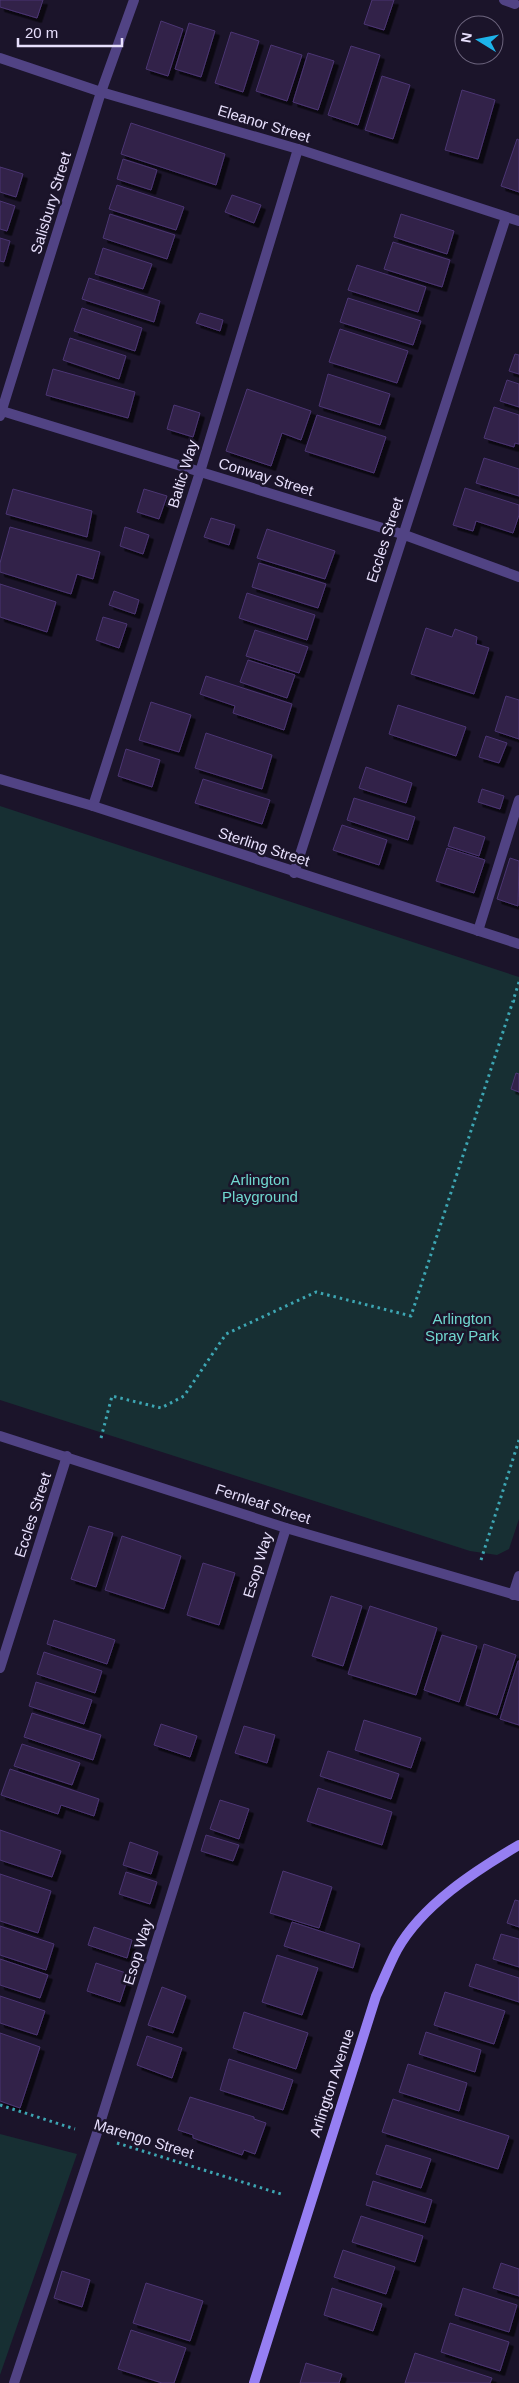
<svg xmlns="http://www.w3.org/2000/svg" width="519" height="2383" font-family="Helvetica,sans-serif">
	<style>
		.green { fill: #172f33 }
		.building { fill: #302149; stroke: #4c3673; filter: url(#shadow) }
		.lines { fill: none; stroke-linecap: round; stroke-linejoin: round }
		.path { stroke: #3da6b3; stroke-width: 3; stroke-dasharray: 2.5 4; stroke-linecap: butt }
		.lane { stroke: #514384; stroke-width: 10 }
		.street { stroke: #514384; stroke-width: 10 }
		.secondary { stroke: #967ff3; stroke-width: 10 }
		.labels { text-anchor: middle; stroke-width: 5; stroke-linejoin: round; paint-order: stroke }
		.street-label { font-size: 15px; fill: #e7dffc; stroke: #1b142a }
		.park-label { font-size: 15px; fill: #70d7cf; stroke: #1b142a }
	</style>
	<defs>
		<filter id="shadow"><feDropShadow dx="4.5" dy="4.5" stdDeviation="0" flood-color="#0009"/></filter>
	</defs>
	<rect width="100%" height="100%" fill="#1b142a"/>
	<!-- green -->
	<path class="green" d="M0 806 519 977V1519L509 1549 497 1555 470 1551 0 1400Z
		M0 2134 77 2154 0 2375Z"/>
	<!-- building -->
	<path class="building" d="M0 0H43L37 18 0 7Z
		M372 0H394L384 30 364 24Z
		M161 21 183 29 168 76 146 69Z
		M189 23 215 31 201 77 175 69Z
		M231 32 259 41 243 92 215 83Z
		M271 45 302 55 287 101 256 91Z
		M351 46 380 55 358 125 328 115Z
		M308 53 334 61 318 110 293 102Z
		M382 76 410 85 393 139 365 130Z
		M462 90 495 100 478 159 445 150Z
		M131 123 225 154 216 185 121 154Z
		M517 139 519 140V192L501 186Z
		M123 159 157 170 151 190 117 179Z
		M0 167 23 174 16 197 0 192Z
		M117 185 184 207 176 230 109 209Z
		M232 195 261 205 254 223 225 212Z
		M0 201 15 206 7 231 0 229Z
		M110 214 175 235 167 259 103 238Z
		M401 214 454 231 447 254 394 237Z
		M0 238 10 241 4 262 0 261Z
		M393 242 450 260 442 287 384 269Z
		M103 248 152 264 143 289 95 274Z
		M357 265 426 287 418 312 348 290Z
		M89 278 160 301 154 322 82 299Z
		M348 298 421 321 413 345 340 322Z
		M82 308 142 328 135 351 74 331Z
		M200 313 223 320 220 331 196 323Z
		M340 329 408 351 397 383 329 362Z
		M70 338 126 356 119 379 63 360Z
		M515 354 519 355V374L509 371Z
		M53 369 135 392 128 418 46 395Z
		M328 374 390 394 380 425 319 406Z
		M507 380 519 384V407L500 401Z
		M247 389 311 411 301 440 282 433 271 466 226 451Z
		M174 405 200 413 193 437 167 429Z
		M494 407 519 415V444L515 443 514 447 484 438Z
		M317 415 386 437 374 473 305 451Z
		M484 458 519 469V496L476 483Z
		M465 488 519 505V515L513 533 476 521 473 531 453 525Z
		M13 489 92 511 87 537 6 514Z
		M144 489 167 496 159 519 137 512Z
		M211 518 235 525 229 545 204 537Z
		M10 527 100 552 93 579 77 574 71 594 0 572V563Z
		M125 527 149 535 143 554 120 546Z
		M267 529 335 551 325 579 257 558Z
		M259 563 326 584 318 608 252 587Z
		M0 584 56 602 47 632 0 617Z
		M114 591 139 600 135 614 109 605Z
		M247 593 315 615 307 640 239 618Z
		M103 617 127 624 119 648 96 640Z
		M426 628 452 637 455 629 477 637 476 644 489 648 474 694 411 674Z
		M255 630 308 647 299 673 246 656Z
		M248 660 295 675 287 698 240 682Z
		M206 676 292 704 284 730 233 713 235 706 200 694Z
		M506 696 519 700V739L495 731Z
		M151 702 191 715 179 752 139 740Z
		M398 705 466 727 456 756 389 734Z
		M206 733 272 755 262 789 195 768Z
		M486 736 507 743 499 763 479 757Z
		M126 749 160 760 152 787 118 776Z
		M366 767 412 783 406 803 359 788Z
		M203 779 270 800 262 824 195 803Z
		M482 789 504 796 500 809 478 802Z
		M354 798 415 817 408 840 347 820Z
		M342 825 387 840 379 865 333 850Z
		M454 827 485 837 479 856 448 846Z
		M447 848 485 860 474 893 436 881Z
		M510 858 519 861 518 906 497 899Z
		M516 1073 519 1074V1092L511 1089Z
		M89 1526 113 1533 96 1587 71 1579Z
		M122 1536 181 1556 164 1609 105 1590Z
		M203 1563 235 1573 219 1625 187 1615Z
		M331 1596 362 1606 343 1666 312 1656Z
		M370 1606 437 1628 416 1695 348 1674Z
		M54 1620 115 1640 107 1664 47 1644Z
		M442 1635 477 1646 459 1702 424 1690Z
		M484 1644 516 1655 497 1715 466 1705Z
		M44 1652 102 1671 95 1693 37 1674Z
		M518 1661H519V1725L500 1719Z
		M36 1682 92 1700 84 1724 29 1706Z
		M32 1713 101 1735 93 1760 24 1737Z
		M364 1720 421 1738 411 1768 355 1750Z
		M161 1724 197 1736 190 1757 154 1745Z
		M244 1726 275 1735 267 1763 235 1753Z
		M22 1744 80 1763 72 1785 14 1766Z
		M328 1751 399 1774 391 1799 320 1776Z
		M10 1769 99 1799 94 1816 61 1805 58 1814 1 1795Z
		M318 1788 392 1812 382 1845 307 1821Z
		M220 1800 249 1809 239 1839 210 1829Z
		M0 1830 61 1851 52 1877 0 1860Z
		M206 1835 239 1845 233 1861 201 1851Z
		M130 1842 158 1852 151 1874 123 1865Z
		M283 1871 332 1887 319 1928 270 1913Z
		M126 1872 157 1882 150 1904 119 1894Z
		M0 1874 51 1891 38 1933 0 1921Z
		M515 1900 519 1901V1927L507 1923Z
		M292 1922 360 1944 353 1968 284 1946Z
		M0 1926 54 1944 46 1970 0 1955Z
		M94 1927 132 1940 127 1958 88 1945Z
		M501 1934 519 1939V1967L493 1959Z
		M277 1955 318 1968 302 2015 262 2002Z
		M0 1959 48 1975 40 1998 0 1985Z
		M96 1963 129 1974 120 2002 87 1991Z
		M476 1964 519 1978V2002L469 1986Z
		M162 1987 186 1996 173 2033 148 2025Z
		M445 1992 505 2011 494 2044 434 2025Z
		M0 1996 45 2011 37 2035 0 2023Z
		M244 2012 308 2033 296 2069 233 2048Z
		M426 2032 481 2050 475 2072 419 2054Z
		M0 2033 40 2047 20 2108 0 2101Z
		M147 2036 182 2048 172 2078 137 2065Z
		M229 2059 293 2080 283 2110 220 2090Z
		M408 2064 467 2083 459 2111 399 2092Z
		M190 2097 254 2117V2119L266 2123 255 2154 244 2150 242 2155 193 2138V2135L178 2130Z
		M393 2099 509 2136 498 2169 382 2132Z
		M386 2145 431 2159 421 2188 376 2174Z
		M373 2181 432 2200 425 2223 366 2205Z
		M361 2216 423 2236 415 2262 352 2242Z
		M343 2250 395 2267 386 2294 334 2277Z
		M501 2263 519 2269V2296L493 2288Z
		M62 2271 90 2280 82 2307 54 2298Z
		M146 2283 203 2301 190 2341 133 2323Z
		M332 2288 382 2304 373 2331 324 2315Z
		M463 2288 517 2305 509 2332 455 2315Z
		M450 2323 509 2342 500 2371 441 2352Z
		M131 2330 186 2348 174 2383H162L118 2369Z
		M415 2353 492 2378 490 2383H405Z
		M306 2363 342 2374 339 2383H300Z"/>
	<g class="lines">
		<!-- path -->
		<path class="path" d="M519 982 513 1001 519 1002
			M101 1438 112 1396 161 1408 184 1396 226 1334 316 1292 411 1316 513 1001
			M481 1560 519 1440
			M0 2105 75 2129
			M117 2143 281 2194"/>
		<!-- lane -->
		<path class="lane" d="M504 0 515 4
			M93 806 200 472 298 149
			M478 931 519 800
			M14 2383 96 2136 286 1528"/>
		<!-- street -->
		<path class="street" d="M0 58 101 92 298 149 519 221
			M2 411 402 534 519 577
			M0 416 101 92 134 0
			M0 779 93 806 519 944
			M294 873 506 217
			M0 1436 286 1528 519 1596
			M513 1595 519 1576
			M0 1668 67 1456"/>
		<!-- secondary -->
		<path class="secondary" d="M254 2383 376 1996C383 1981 389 1965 397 1950 422 1905 475 1871 519 1845"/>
	</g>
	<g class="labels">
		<!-- street labels -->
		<g class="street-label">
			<text transform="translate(264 124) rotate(17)" y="5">Eleanor Street</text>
			<text transform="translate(51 203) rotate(-73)" y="5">Salisbury Street</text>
			<text transform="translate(183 474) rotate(-73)" y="5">Baltic Way</text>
			<text transform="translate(266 477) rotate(17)" y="5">Conway Street</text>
			<text transform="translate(385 540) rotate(-72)" y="5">Eccles Street</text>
			<text transform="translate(264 847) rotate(18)" y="5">Sterling Street</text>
			<text transform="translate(263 1504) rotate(18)" y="5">Fernleaf Street</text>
			<text transform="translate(33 1515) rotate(-72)" y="5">Eccles Street</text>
			<text transform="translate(258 1565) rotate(-73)" y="5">Esop Way</text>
			<text transform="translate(138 1952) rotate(-73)" y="5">Esop Way</text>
			<text transform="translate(332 2083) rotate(-72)" y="5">Arlington Avenue</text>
			<text transform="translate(144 2139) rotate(17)" y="5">Marengo Street</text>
		</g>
		<!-- park labels -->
		<g class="park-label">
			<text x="260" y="1185">Arlington<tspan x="260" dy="17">Playground</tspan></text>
			<text x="462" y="1324">Arlington<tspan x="462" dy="17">Spray Park</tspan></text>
		</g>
	</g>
	<!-- north arrow -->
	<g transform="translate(479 40) rotate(280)"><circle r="24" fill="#1b142a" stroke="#6d657e"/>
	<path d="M0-4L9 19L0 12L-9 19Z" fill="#1db3ea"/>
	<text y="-8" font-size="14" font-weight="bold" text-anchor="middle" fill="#e7dffc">N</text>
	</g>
	<!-- scale -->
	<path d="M18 38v8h104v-8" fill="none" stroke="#e7dffc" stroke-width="2.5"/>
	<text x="25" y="38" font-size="15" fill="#e7dffc" stroke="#1b142a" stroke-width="4" paint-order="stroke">20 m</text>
</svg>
